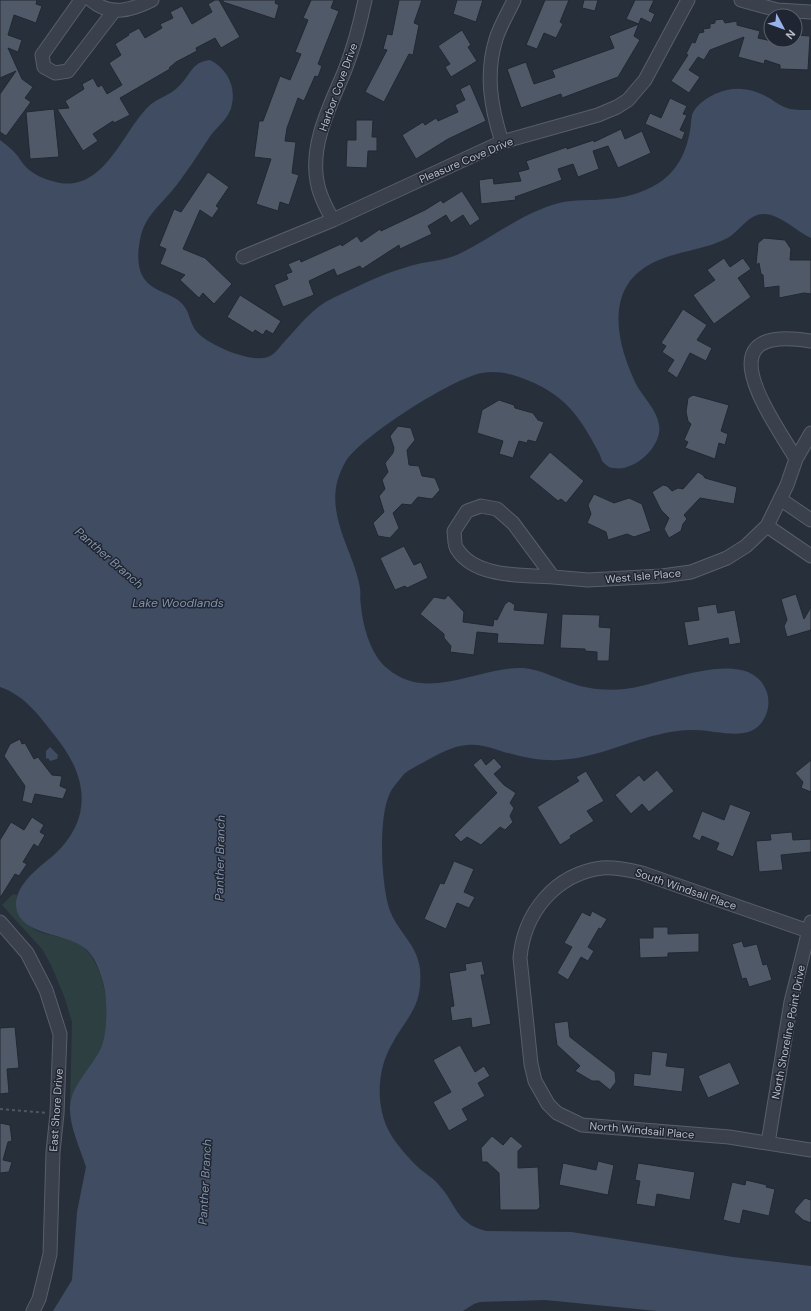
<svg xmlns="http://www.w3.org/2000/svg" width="811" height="1311" font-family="'DM Sans',sans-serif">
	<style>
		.green { fill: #2d3f40 }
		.water { fill: #3f4c62 }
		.building { fill: #505967; stroke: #222833 }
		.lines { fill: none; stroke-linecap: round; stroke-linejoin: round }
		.minor-casing { stroke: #595f6a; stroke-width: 15 }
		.path { stroke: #4b5a5d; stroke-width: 2; stroke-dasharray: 3 3; stroke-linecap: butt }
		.minor { stroke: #3b414c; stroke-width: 13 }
		.labels { text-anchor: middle; stroke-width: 3; stroke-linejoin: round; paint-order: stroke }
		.street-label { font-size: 11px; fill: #b7bcc7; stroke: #202631 }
		.water-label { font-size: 12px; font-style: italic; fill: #8291aa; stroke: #202631 }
	</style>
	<rect width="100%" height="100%" fill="#272f3b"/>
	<!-- green -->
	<path class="green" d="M13 894 17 895 16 907C21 913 25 921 31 927 41 936 66 936 79 944 106 961 114 1022 101 1049 91 1068 76 1083 70 1105L72 1022 64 996 51 965 42 949 2 905Z"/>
	<!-- water -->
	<path class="water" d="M210 60C226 68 236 85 232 104 230 117 219 125 211 135 198 154 186 174 171 192 159 206 146 216 141 235 138 248 136 265 143 277 151 290 166 292 178 300 191 310 188 321 197 332 208 345 254 365 270 356 276 353 281 345 285 341 301 324 312 308 333 298 357 287 381 274 407 267 424 261 442 262 459 254 492 238 522 213 559 203 575 199 591 201 607 199 625 198 642 193 657 184 677 172 686 153 690 131 691 126 691 120 692 115 695 106 706 98 715 94 735 85 753 88 771 99 776 103 783 107 790 109 796 110 804 110 811 110V238C798 232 785 219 771 215 752 210 745 225 732 235 726 240 718 242 711 245 682 254 647 256 628 284 609 313 622 355 636 384 643 397 657 410 659 425 663 445 635 472 614 468 610 468 607 466 604 463 601 461 601 456 599 453 592 440 584 425 574 413 562 398 545 387 527 380 513 374 497 370 482 373 453 378 362 436 346 461 330 488 334 511 344 539 349 553 356 568 359 583 362 598 359 591 361 606 363 627 371 656 388 669 428 703 479 666 523 668 539 669 553 677 568 682 586 689 605 691 625 689 660 686 747 644 766 690 769 697 769 705 767 712 756 746 720 730 695 730 648 729 606 758 559 760 544 761 527 758 512 754 498 751 483 743 467 745 452 746 437 755 424 762 417 766 410 769 404 774 401 778 392 788 390 793 378 817 381 882 389 908 397 932 417 943 420 969 423 1007 408 1015 392 1044 377 1069 375 1107 390 1133 396 1144 411 1161 420 1169 425 1173 434 1179 438 1184 457 1204 455 1223 486 1231L571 1232 733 1257 811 1266V1311H657L545 1300 480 1302 474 1304 463 1311H53L72 1280 77 1212 86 1167C80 1148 69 1126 70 1106 72 1084 92 1067 101 1048 108 1032 108 996 102 979 99 969 95 958 87 950 69 932 19 937 16 906 15 884 40 867 55 854 94 817 87 775 55 736 39 716 26 696 0 687V140C5 144 12 149 16 154 21 160 25 168 32 172 40 178 51 181 60 183 104 190 122 134 147 108 156 98 170 96 179 86 191 75 191 62 210 60Z
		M50 747 58 755 57 759 50 761 48 758 46 759V751Z"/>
	<!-- building -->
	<path class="building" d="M0 0H37L36 4 42 6 36 23 14 15 8 35 22 40 18 52 8 48 22 79 33 87 25 98 31 102 6 136 0 132V94L16 71 0 78Z
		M215 0H219L240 37 221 48 215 38 196 48 197 51 176 62 169 68 170 69 120 98 130 115 114 123 113 121 93 134 98 141 83 151 57 109 69 108 65 101 84 89 82 84 93 78 98 87 102 85 107 94 122 85 109 63 121 55 115 44 129 35 128 34 139 28 145 38 162 28 160 24 173 18 170 12 182 6 192 24 212 12 208 4Z
		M223 0H276L275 3 279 5 275 19 223 2Z
		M311 0H334L331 8 339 11 318 64 322 66 318 77 315 76 304 101 298 98 287 128 285 141 296 142 292 173 299 175 289 205 280 202 278 211 256 204 271 159 254 157 259 121H263L280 76 290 80 301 54 295 52 308 20 303 18Z
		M399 0H422L414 23 419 25 413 55 409 54 384 102 365 92 387 50 383 49 387 34 392 35Z
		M457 0H483L476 22 453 14Z
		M545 0H569L560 22 563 24 556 38 544 33 537 49 526 45Z
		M584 0H598L595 11 582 8Z
		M635 0H654L649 11 655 14 651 23 641 18 634 36 640 40 618 77 562 98 561 94 521 108 507 69 526 62 534 84 555 77 552 70 614 48 609 36 639 24 626 19Z
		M723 19 725 23 737 21V25L760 31 758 38 772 41 792 42 793 40H795V35L810 36 808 70 780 69V65L765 60 764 64 738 57 744 37 710 50 704 60 698 57 689 70 700 77 689 93 671 81 688 55 686 54 692 42 695 43 699 33 704 32 703 29 710 28V24L715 23V20Z
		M462 30 471 45 468 47 477 61 451 77 445 67 450 64 438 46Z
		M470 84 486 121 448 139 416 159 402 135 423 122 425 125 436 118 438 121 458 112 455 105 465 100 460 89Z
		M670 98 687 106 683 114 687 115 680 130 685 132 682 140 645 124 650 113 661 118Z
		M54 109 59 157 30 159 26 112Z
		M356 120H373L372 137H377V151H368L367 168 346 167 347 140H356Z
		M621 129 625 139 642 131 651 153 618 168 608 146 593 151 599 169 578 177 573 164 558 169 562 180 515 197 516 200 481 204 479 180 493 178 494 184 521 181 518 172 529 169 526 161 567 147V149L594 140V142Z
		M208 172 229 187 216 206 219 208 212 218 200 210 183 249 205 258 232 284 214 304 203 293 199 298 180 280 185 275 160 264 166 249 159 246 174 209 181 212Z
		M462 191 480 219 470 226 463 215 451 223 446 215 428 226 432 234 400 249 399 245 362 269 360 266 337 276 334 269 309 281 314 295 283 307 274 285 288 279 286 274 292 272 288 264 300 259 301 262 341 244 342 246 357 236 361 242 380 229 381 231 425 210 441 200 443 203Z
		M764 238 785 240 791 249 790 260H811V294L804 293 779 298V286L764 288 763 275 761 274 759 263 756 265 758 243Z
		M724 258 730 267 743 258 751 269 738 278 751 297 714 324 693 295 715 280 707 270Z
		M240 295 281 321 273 334 266 330 263 335 255 330 253 333 227 317Z
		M683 309 707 325 697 340 712 348 706 361 690 353 677 378 667 371 674 360 662 352 666 346 661 343Z
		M693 395 729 405 721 431 728 434 725 445 719 443 715 459 685 448 688 442 684 440 691 424 688 421 686 412 688 398Z
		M499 400 514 405 515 408 533 413 538 420 544 422 536 442 528 440 527 443 519 441 513 458 499 454 503 441 477 433 482 410Z
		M398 426 411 428 415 440 407 450 409 465 419 466 422 476 435 478 440 490 432 499 418 497 411 505 402 504 393 513 399 528 390 538 378 536 373 523 384 512 379 496 385 489 382 480 388 472 385 463 393 453 394 448 390 436Z
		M550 452 584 481 566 503 561 499 558 501 529 477Z
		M698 472 703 475 705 478 737 487 734 504 700 498 684 515 687 519 683 524 681 531 669 538 664 529 669 518 661 510 652 492 663 485 667 486 672 491 678 488 683 489Z
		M594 494 614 503 629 498 642 504 651 531 634 537 627 534 608 540 606 532 587 523 591 514 588 505Z
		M404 546 414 565 421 562 428 578 407 588 405 586 395 590 380 558Z
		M796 594 804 619 811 607V630L787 637 784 626 787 620 781 599Z
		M448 595 464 612 463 622 493 626 494 619 497 620 505 604 509 601 515 605 514 610 548 613 544 645 497 643 498 634 477 632 474 655 450 652 451 646 444 638V634L420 614 434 597 445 599Z
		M716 604 718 613 735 610 741 643 729 645 728 638 688 646 684 622 699 620 697 607Z
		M562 614 600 615 599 627 611 628 609 661H597V652L585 651V649L560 648Z
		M20 739 22 744 25 743 34 759 38 757 52 775 62 776 60 786 67 789 63 799 35 794 32 804 22 801 25 786 4 756 10 744Z
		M481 758 486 765 494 758 502 767 494 774 504 785 516 793 510 803 514 808 510 816 513 822 505 830 500 827 481 845 467 837 461 842 454 835 497 793 473 765Z
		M811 760V792L801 788 803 782 795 773Z
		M657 770 674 791 649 812 642 804 631 814 615 795 639 775 644 781Z
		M586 771 604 801 587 811 594 821 570 836 571 838 560 845 537 807 579 781 576 777Z
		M730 804 751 812 733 857 716 850 719 843 702 836 700 841 692 837 702 811 724 820Z
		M32 817 44 825 40 832 45 835 38 847 34 844 23 862 27 864 19 876 15 874 0 898V840L11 822 24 830Z
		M792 832 793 840 811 839V852L781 855 783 870 759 872 756 841 771 840 770 834Z
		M454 861 474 869 464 892 475 897 469 908 457 903 446 929 424 919 440 883 444 884Z
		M592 911 607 919 601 929 599 928 588 947 594 951 588 961 581 957 568 980 557 973 572 947 564 943 582 912 590 916Z
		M653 927H668V934L699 933V952L668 953V957L640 958 639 938H653Z
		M742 941 744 947 757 944 763 965 767 964 772 980 749 987 746 978 742 979 732 944Z
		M482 961 485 975H481L491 1024 472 1028 471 1018 452 1021 450 1007 454 1006 449 973 466 970 465 964Z
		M568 1021 570 1037 615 1072 616 1082 610 1090 599 1081H592L575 1071 580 1066 557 1045 554 1023Z
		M15 1027 19 1068 7 1069 9 1093 0 1094V1028Z
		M460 1045 475 1072 484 1066 490 1076 478 1083 485 1096 462 1109 468 1120 449 1131 433 1102 451 1092 433 1060Z
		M652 1051 668 1053 666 1066 685 1068 682 1092 633 1086 634 1073 650 1075Z
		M730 1062 740 1084 708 1098 698 1076Z
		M0 1123 10 1125 12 1141 8 1142 3 1160 12 1162 9 1172 0 1173Z
		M492 1136 503 1145 511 1136 523 1146 518 1151V1168L538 1167 540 1207 537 1210H500L499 1173 487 1162H482L481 1148Z
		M598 1161 614 1165 608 1195 559 1185 563 1163 596 1170Z
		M638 1163 695 1172 690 1200 657 1194 655 1207 636 1204 640 1181 635 1180Z
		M746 1180 767 1185 766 1187 775 1189 769 1216 743 1210 740 1224 723 1220 732 1182 745 1185Z
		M805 1198 811 1200V1223L803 1220 794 1212 796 1208Z"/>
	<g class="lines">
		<!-- minor casing -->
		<g class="minor-casing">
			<path id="minor" d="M81 0 42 55 44 67 55 73 68 71 114 11
				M91 0C110 17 132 10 152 0
				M741 0 777 10 811 12
				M502 142C491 108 485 74 496 39 500 26 508 13 514 0
				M333 220C326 208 319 195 317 181 310 143 331 104 345 70 354 47 360 24 365 0
				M243 257 333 220 502 142 598 115 617 107 628 100 645 80 688 0
				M811 341C702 323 770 415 796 459L811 433
				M780 499 811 520
				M481 506 497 509 513 523 553 577C523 575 475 578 457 549 454 545 455 537 454 531L467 511Z
				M767 526 811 556
				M553 577 588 580 662 576 691 572 727 558 746 546 767 526 787 485 796 459
				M0 922 27 953 46 990 60 1034 57 1114 53 1152 50 1254 39 1299 33 1311
				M811 932 642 873C629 870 615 867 602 868 555 874 524 913 520 958L531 1064 535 1081 548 1104 557 1113 582 1125 729 1137 811 1150
				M768 1143 791 1002 811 922"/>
		</g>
		<!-- path -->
		<path class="path" d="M0 1109 47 1113"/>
		<!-- minor -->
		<use href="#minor" class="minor"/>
	</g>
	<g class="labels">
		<!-- street labels -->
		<g class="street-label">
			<text transform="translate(338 87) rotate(-70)" y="4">Harbor Cove Drive</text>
			<text transform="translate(466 160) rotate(-23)" y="4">Pleasure Cove Drive</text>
			<text transform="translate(643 576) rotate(-5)" y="4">West Isle Place</text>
			<text transform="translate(686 889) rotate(19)" y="4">South Windsail Place</text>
			<text transform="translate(788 1032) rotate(-79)" y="4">North Shoreline Point Drive</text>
			<text transform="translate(56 1110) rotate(-86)" y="4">East Shore Drive</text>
			<text transform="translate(642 1130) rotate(5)" y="4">North Windsail Place</text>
		</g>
		<!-- water labels -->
		<g class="water-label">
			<text transform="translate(109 558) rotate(41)" y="4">Panther Branch</text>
			<text x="178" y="607">Lake Woodlands</text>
			<text transform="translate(220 858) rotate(-89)" y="4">Panther Branch</text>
			<text transform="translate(205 1182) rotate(-87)" y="4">Panther Branch</text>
		</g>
	</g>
	<!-- north arrow -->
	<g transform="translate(783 28) rotate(131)"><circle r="19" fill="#202631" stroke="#5c626d"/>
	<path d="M0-3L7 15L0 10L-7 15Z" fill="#98b3eb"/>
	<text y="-6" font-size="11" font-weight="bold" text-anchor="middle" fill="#b7bcc7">N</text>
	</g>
</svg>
